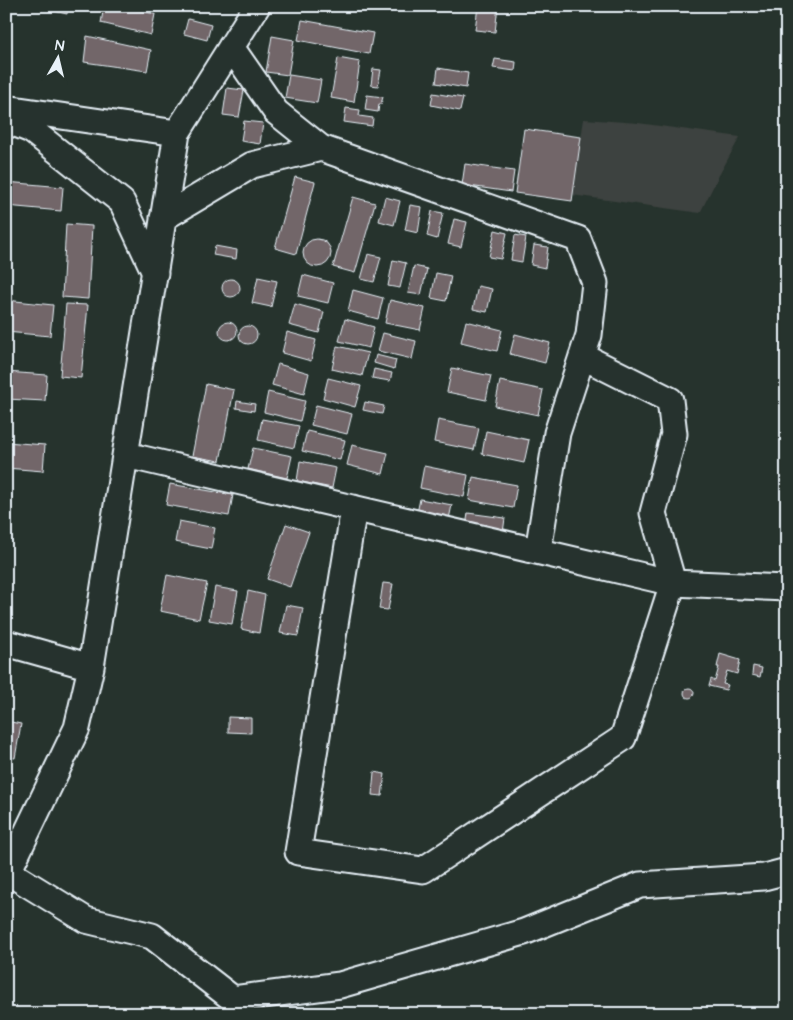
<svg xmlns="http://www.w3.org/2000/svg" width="793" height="1020" font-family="'Architects Daughter',sans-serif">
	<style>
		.built { fill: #3d423f }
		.building { fill: #726669; stroke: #e8f1f8 }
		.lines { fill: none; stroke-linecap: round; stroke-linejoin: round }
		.minor-casing { stroke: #e8f1f8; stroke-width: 29 }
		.minor { stroke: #26332d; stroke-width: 25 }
	</style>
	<rect width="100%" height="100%" fill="#26332d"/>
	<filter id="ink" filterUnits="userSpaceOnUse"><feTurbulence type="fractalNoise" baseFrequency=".02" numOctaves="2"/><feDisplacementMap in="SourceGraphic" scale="10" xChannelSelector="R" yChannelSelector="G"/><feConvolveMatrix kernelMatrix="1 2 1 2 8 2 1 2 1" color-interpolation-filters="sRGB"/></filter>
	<g filter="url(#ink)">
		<!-- built -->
		<path class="built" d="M584 119 638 123 740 137 717 179 700 213 572 195Z"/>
		<!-- building -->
		<path class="building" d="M32 6H68L67 14Z
			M104 6H119L155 14 151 35 101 23Z
			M478 6H498L495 32 475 30Z
			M188 19 211 25 207 40 184 34Z
			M302 20 373 33 369 54 298 40Z
			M87 36 151 50 147 71 84 62Z
			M272 36 294 40 288 75 266 72Z
			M338 58 360 62 354 102 331 98Z
			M495 59 516 62 515 71 493 68Z
			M438 68 468 73 466 88 436 83Z
			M373 69 381 70 378 86 371 85Z
			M289 75 321 80 317 103 285 98Z
			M227 88 244 90 239 117 223 115Z
			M433 93 463 98 460 111 431 105Z
			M367 95 383 97 381 104H379L378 112 365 110Z
			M346 108 360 110 359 116 373 118 372 126 344 122Z
			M244 121 263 123 260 144 241 141Z
			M524 129 581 137 572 201 515 193Z
			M465 164 514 171 511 192 462 185Z
			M295 177 315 182 296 254 275 248Z
			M6 182 63 187 61 211 6 206Z
			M353 197 375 203 355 273 333 267Z
			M385 197 400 201 394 225 379 221Z
			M410 205 422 207 418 233 405 230Z
			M432 211 443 213 437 239 427 236Z
			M454 219 467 222 461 247 448 244Z
			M66 224 92 226 88 299 62 297Z
			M495 230 507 233 501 259 489 257Z
			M515 235 526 237 522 262 511 260Z
			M303 253a14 14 0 1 1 28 0a14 14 0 1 1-28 0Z
			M534 245 548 247 545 268 531 265Z
			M215 246 237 250 236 259 213 255Z
			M368 254 381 257 374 282 361 279Z
			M393 260 406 263 400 288 388 286Z
			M414 266 427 269 421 295 408 293Z
			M436 273 451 276 446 301 431 298Z
			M303 275 333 283 328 303 298 296Z
			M258 277 277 281 271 307 252 303Z
			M222 288a9 9 0 1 1 18 0a9 9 0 1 1-18 0Z
			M478 286 492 289 487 312 473 309Z
			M353 290 383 298 378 319 348 311Z
			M6 300 53 305 50 336 6 332Z
			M390 300 425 308 420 330 385 323Z
			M66 304 88 305 81 378 60 376Z
			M295 304 324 312 319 333 289 325Z
			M345 319 374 327 369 348 339 341Z
			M466 321 502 330 497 351 461 342Z
			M219 331a9 9 0 1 1 18 0a9 9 0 1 1-18 0Z
			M239 335a9 9 0 1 1 18 0a9 9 0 1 1-18 0Z
			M287 332 316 340 311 361 282 353Z
			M383 333 416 341 412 359 378 351Z
			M515 334 550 343 545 363 510 354Z
			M337 346 368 353 362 376 332 369Z
			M376 355 396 360 394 369 374 363Z
			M278 364 309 373 304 394 272 385Z
			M452 368 491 376 486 400 447 392Z
			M374 369 392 373 390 381 372 378Z
			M6 372 47 375 45 401 6 399Z
			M328 378 361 386 355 407 323 398Z
			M500 381 543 390 538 415 495 406Z
			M206 384 234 390 220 461 192 456Z
			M268 392 305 401 300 421 264 412Z
			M237 401 255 404 254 411 236 408Z
			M365 402 384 406 382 414 363 410Z
			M316 405 352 414 347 434 311 425Z
			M262 419 299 426 294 448 258 440Z
			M438 420 479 428 474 450 434 442Z
			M307 431 345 440 340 460 302 451Z
			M486 431 529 440 524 463 482 454Z
			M6 442 45 445 43 471 6 468Z
			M352 445 388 453 383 474 347 465Z
			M253 448 292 456 287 478 248 469Z
			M300 461 336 468 332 488 297 481Z
			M424 466 468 475 464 497 420 488Z
			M473 477 517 485 513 508 469 500Z
			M170 484 233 495 229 516 166 505Z
			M420 499 452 505 449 519 417 513Z
			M468 513 505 518 503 533 466 527Z
			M179 521 215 528 211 549 175 542Z
			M286 524 309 532 290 587 267 579Z
			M167 575 207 583 199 619 160 611Z
			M383 583 393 584 388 610 379 609Z
			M215 587 238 591 232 624 209 620Z
			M248 591 265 595 259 633 241 629Z
			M286 605 303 608 298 636 280 633Z
			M720 654 740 660 737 674 727 671 723 684 728 685 726 690 709 686 711 679 715 681 719 667H717Z
			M753 666 762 668 760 677 752 675Z
			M684 693a5 5 0 1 1 10 0a5 5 0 1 1-10 0Z
			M228 717 251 718V733L228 732Z
			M6 721 21 724 15 758 6 757Z
			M374 772 385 774 382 796 372 795Z"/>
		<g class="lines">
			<!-- minor casing -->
			<g class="minor-casing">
				<path id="minor" d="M231 47 276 112 321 148 578 239 595 283 589 335 557 433 538 551
					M6 108 177 133
					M6 120 31 130 122 202 155 273
					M163 218 252 165 321 148
					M126 455 673 583 787 588
					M354 508 298 852 423 870 623 738 673 583 653 513 674 434 670 400 582 356
					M6 643 91 667
					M8 872 86 920 152 936 233 999 340 985 524 932 640 885 764 877 787 871
					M6 876 77 728 91 667 177 133 257 6"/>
			</g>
			<!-- minor -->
			<use href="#minor" class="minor"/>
		</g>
	</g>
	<!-- margin -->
	<rect width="793" height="1020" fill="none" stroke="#26332d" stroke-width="25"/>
	<rect x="12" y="12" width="768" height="995" fill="none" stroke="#e8f1f8" stroke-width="2" filter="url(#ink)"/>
	<!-- north arrow -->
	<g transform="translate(58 58) rotate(8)" stroke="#26332d" stroke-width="4" paint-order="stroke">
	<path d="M0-4L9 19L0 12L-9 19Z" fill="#e8f1f8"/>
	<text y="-8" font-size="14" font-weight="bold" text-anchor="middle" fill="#e8f1f8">N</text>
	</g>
</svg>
